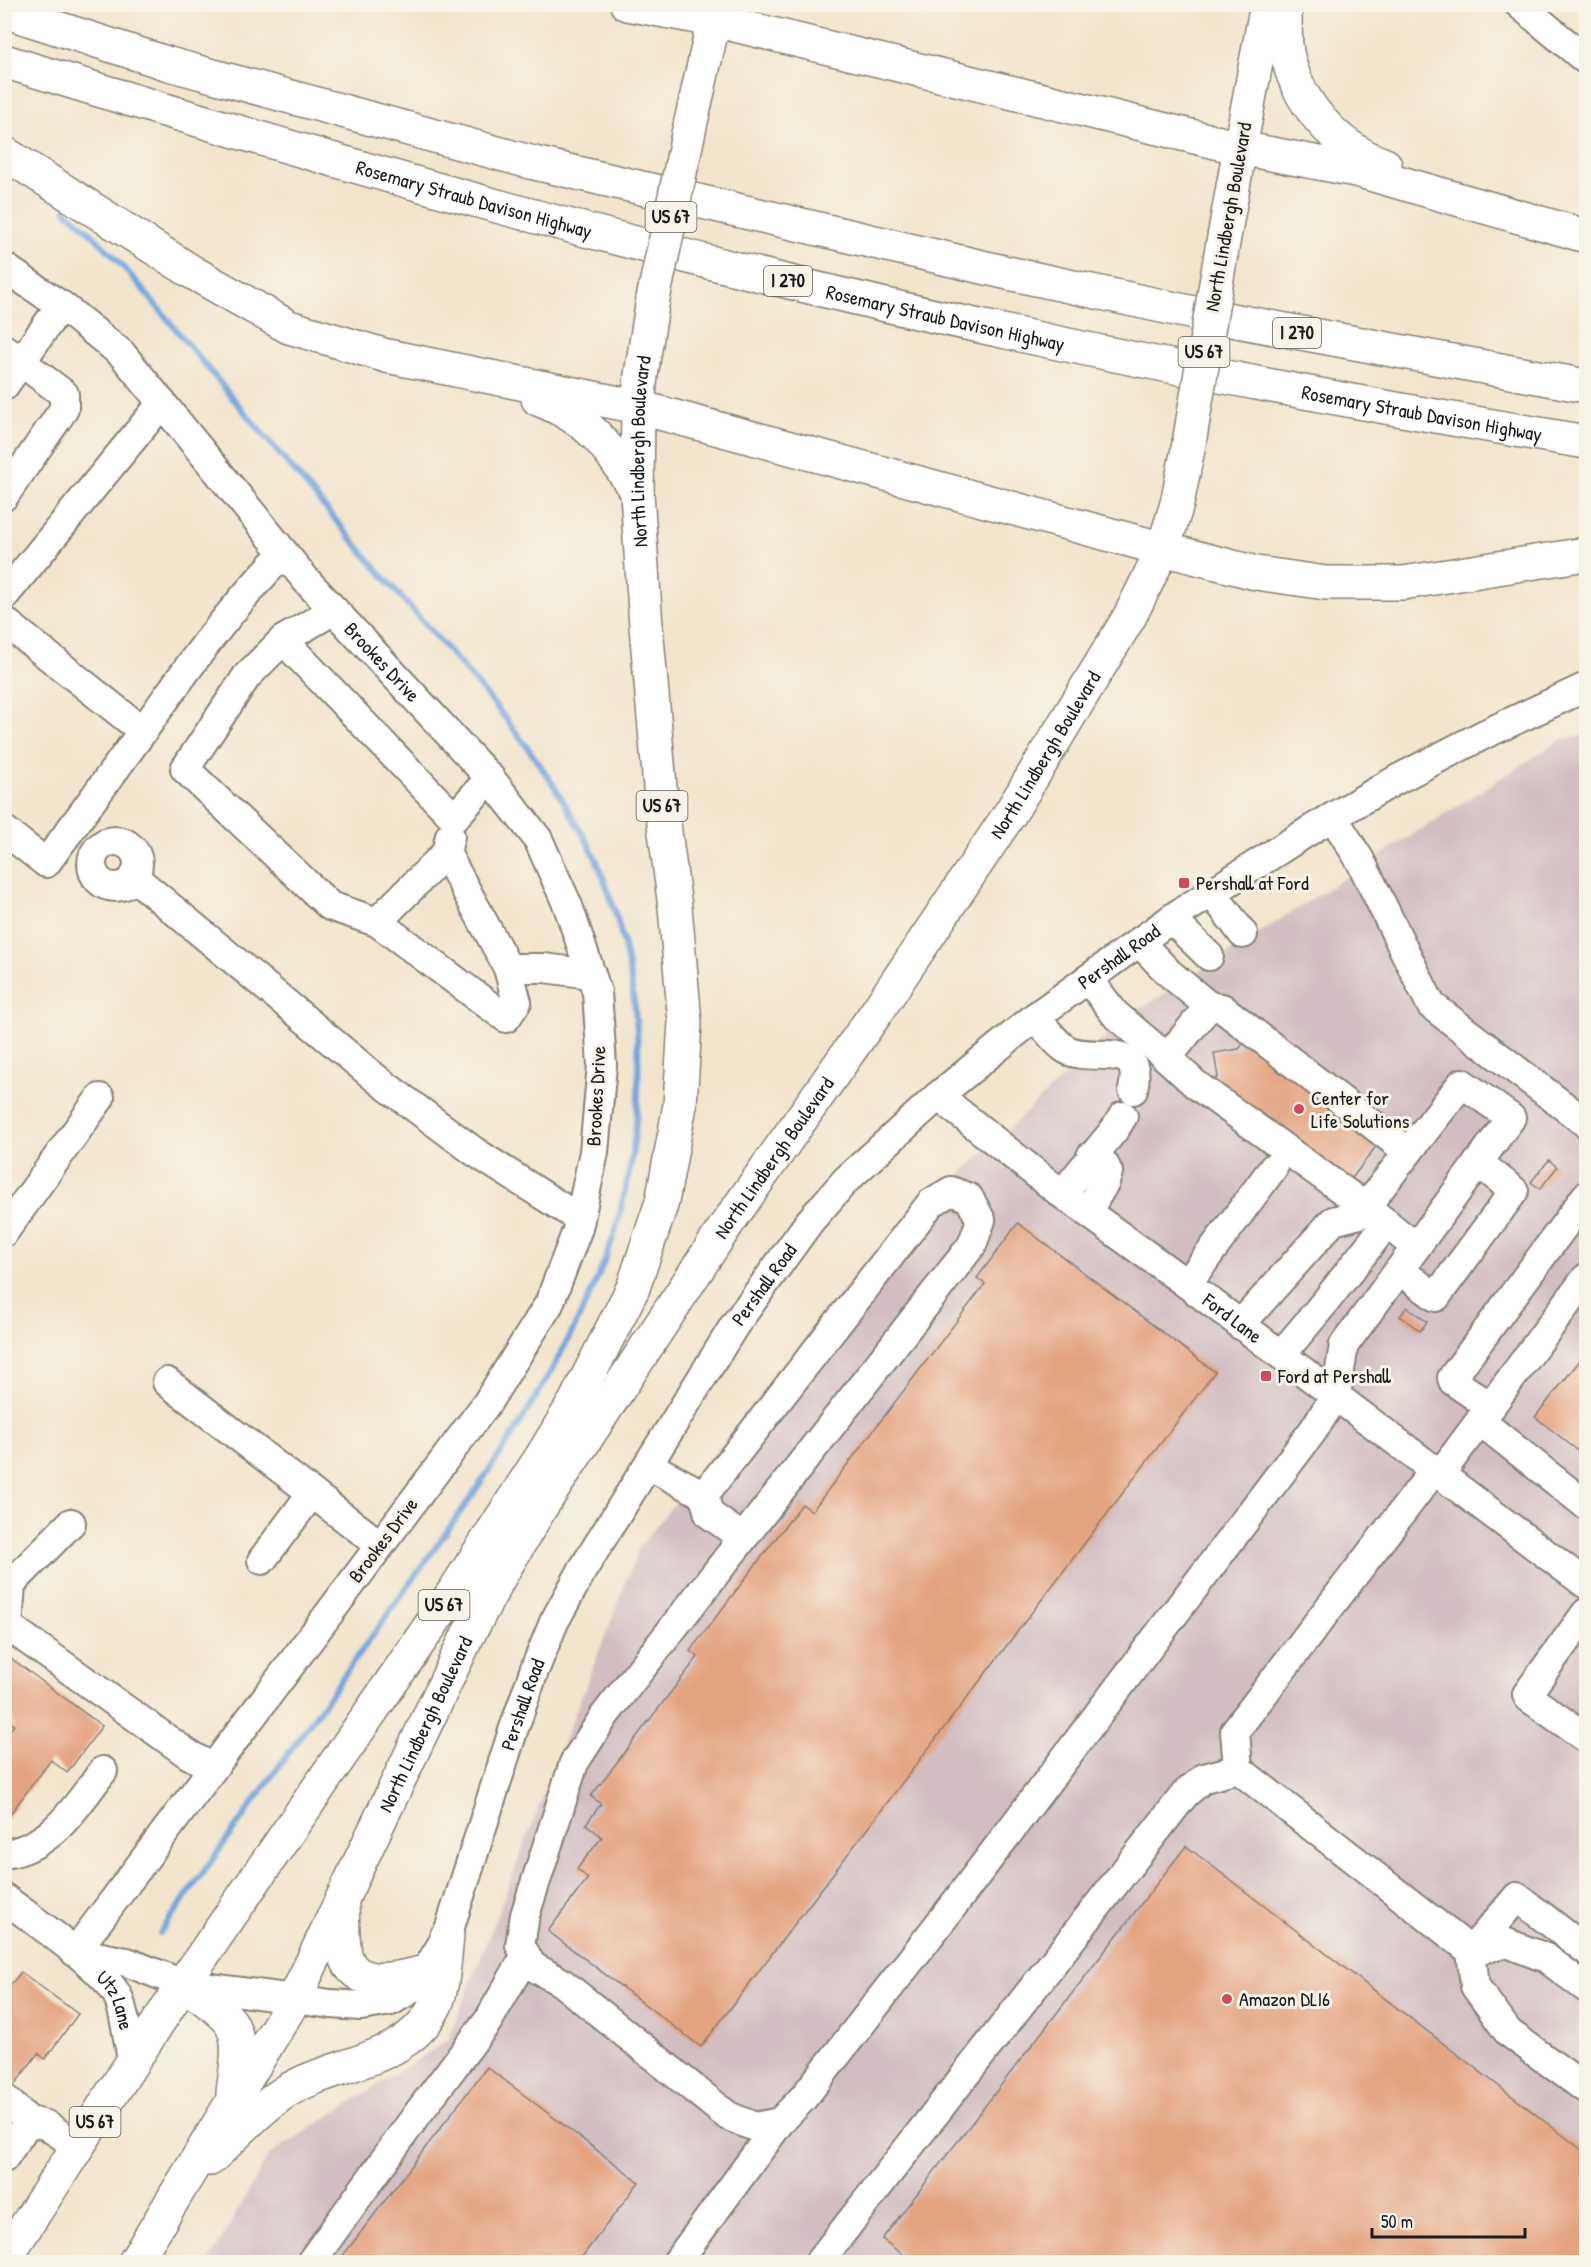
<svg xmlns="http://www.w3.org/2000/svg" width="1591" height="2267" font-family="'Patrick Hand',sans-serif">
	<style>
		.industrial { fill: #d2bec2 }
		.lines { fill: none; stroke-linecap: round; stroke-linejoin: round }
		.stream { stroke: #73a5de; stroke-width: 6 }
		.building { fill: #e4a37f }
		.minor-casing { stroke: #888074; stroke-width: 32 }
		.major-casing { stroke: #888074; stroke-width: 36 }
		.highway-casing { stroke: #888074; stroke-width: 36 }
		.minor { stroke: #fff; stroke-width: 28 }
		.major { stroke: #fff; stroke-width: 33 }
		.highway { stroke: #fff; stroke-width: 33 }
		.highway-bridge-casing { stroke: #888074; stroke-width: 36; stroke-linecap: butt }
		.highway-bridge { stroke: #fff; stroke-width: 33 }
		.poi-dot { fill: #d1495b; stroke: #f7f3e8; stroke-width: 2 }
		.labels { text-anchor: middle; stroke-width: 6; stroke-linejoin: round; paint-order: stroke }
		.shield { fill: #f7f3e8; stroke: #5e5c59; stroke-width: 1.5 }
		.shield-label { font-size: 18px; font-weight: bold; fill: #1c1c1c }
		.street-label { font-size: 20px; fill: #1c1c1c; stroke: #f7f3e8 }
		.poi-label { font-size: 20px; fill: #1c1c1c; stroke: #f7f3e8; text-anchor: start }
	</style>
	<rect width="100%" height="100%" fill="#f7f3e8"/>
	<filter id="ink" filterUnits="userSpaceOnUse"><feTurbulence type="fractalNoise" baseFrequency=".0167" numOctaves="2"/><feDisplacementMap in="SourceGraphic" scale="12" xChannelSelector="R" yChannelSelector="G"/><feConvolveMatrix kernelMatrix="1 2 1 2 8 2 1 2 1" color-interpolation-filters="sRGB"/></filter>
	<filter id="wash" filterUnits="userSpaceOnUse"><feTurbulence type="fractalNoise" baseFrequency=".008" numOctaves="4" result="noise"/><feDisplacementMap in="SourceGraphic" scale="24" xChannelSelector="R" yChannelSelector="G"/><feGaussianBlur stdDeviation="1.35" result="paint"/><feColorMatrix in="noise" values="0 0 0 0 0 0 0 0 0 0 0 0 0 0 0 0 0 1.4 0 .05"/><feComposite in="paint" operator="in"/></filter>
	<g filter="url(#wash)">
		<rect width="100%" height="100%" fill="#f3e5cd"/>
		<!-- industrial -->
		<path class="industrial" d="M1586 734V2262H209L269 2155 449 2039 639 1548 859 1271 1123 1020 1562 739Z"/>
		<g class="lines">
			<!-- stream -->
			<path class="stream" d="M65 210C115 251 155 305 197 355 256 427 317 498 377 569 446 650 523 727 575 821 583 835 593 850 599 866 640 969 650 1084 625 1191 621 1208 618 1225 612 1241 563 1375 477 1489 395 1604 317 1714 238 1823 160 1933"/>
		</g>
		<g id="blocks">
			<!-- building -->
			<path class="building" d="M1249 1036 1383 1137 1350 1181 1215 1080 1218 1077 1214 1053 1239 1049Z
				M1549 1160 1557 1167 1540 1189 1531 1182Z
				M1018 1223 1215 1372 701 2047 548 1931 588 1878 577 1869 602 1837 586 1824 601 1804 591 1796 698 1657 690 1651 802 1504 812 1511 985 1284 977 1278Z
				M1407 1307 1427 1322 1420 1331 1400 1316Z
				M1586 1353V1457L1535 1417Z
				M4 1653 102 1726 67 1773 51 1760 4 1822V1737L14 1725 4 1717Z
				M1186 1846 1586 2153V2262H913L882 2239Z
				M21 1972 78 2014 45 2059 38 2053 10 2091 4 2087V1993Z
				M487 2067 639 2182 578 2262H338Z"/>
		</g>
	</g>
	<g filter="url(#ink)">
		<use href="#blocks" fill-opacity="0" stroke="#888074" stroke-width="1.5"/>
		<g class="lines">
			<!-- minor casing -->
			<g class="minor-casing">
				<g id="minor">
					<path d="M1519 4 1586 60"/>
					<path id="s1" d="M4 267 66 309 122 354 306 580 490 778 538 839 568 906 597 992 602 1065 594 1152 578 1228 549 1304 487 1403 75 1952"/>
					<path d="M4 349 64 394V409L4 496"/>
					<path d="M4 386 61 305"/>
					<path d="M4 596 162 403"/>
					<path d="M334 610 283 640 247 676 185 769 330 906 377 922"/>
					<path d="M4 621 143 731C187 668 231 607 284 553"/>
					<path d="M283 640 454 818 490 778"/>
					<path d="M1333 817 1360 860 1431 1005 1586 1123"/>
					<path d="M4 830 46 863 143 731"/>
					<path d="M450 836 446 853 508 968H544L591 974"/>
					<circle cx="115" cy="864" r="23"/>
					<path d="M446 853 377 922 506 1018 517 1002 508 968"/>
					<path d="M134 877 378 1080 475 1152 580 1219"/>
					<path d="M1212 893 1243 934"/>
					<path d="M1171 919 1209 956"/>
					<path d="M1088 979 1115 1014 1167 1058 1209 1006 1169 973 1139 942"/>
					<path d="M1209 1006 1222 1008 1408 1152"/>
					<path d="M1035 1017C1044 1026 1053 1040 1064 1048 1089 1066 1145 1035 1133 1090"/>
					<path d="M1167 1058 1195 1084 1366 1207 1416 1247"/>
					<path id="s2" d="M938 1096 1062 1194 1187 1284 1586 1584"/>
					<path d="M1062 1194 1115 1129 1123 1116"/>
					<path d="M1087 1212 1105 1182 1108 1172 1104 1164 1091 1156"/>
					<path d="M4 1232 100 1098"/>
					<path d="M1399 1270 1436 1297 1514 1191 1478 1162"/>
					<path d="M1187 1284 1273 1168"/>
					<path d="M1281 1355 1326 1301 1387 1223"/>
					<path d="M167 1382 380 1545"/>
					<path d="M1491 1407 1453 1381 1452 1378 1586 1196"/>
					<path d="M1480 1421 1586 1505"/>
					<path d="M648 1465 704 1495"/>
					<path d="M1435 1469 1235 1731 1238 1769 1471 1951 1507 1943 1546 1958 1586 1988"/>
					<path d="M1441 1473 1586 1278"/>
					<path d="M71 1523 11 1584 8 1626 188 1754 213 1768"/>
					<path d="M743 1538 709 1514 704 1495 931 1203 951 1191 969 1198 981 1220 972 1245 605 1715 574 1763 525 1915 520 1945 532 1966 561 1982 728 2116 755 2127 780 2122 804 2097 956 1902 1312 1432 1336 1395 1344 1345 1511 1118 1462 1083 1360 1214 1333 1221 1240 1325"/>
					<path d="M262 1560 312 1493"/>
					<path d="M1586 1613 1527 1694 1528 1697 1586 1738"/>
					<path d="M4 1854C52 1848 76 1806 103 1771"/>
					<path id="s3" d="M4 1898C31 1919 108 1970 119 1999 126 2019 128 2042 133 2063"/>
					<path d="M1586 1950 1517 1897 1471 1951 1475 1986 1508 2032 1586 2089"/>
					<path id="s4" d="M75 1952 127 1962 183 1984 331 2004 361 2006 391 2001 410 1990 425 1972 447 1936 513 1731 534 1671 554 1622 583 1569 734 1326 810 1221 846 1180 938 1096 1035 1017 1178 914 1312 829 1396 780 1483 735 1586 687"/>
					<path d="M4 2098 29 2121"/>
					<path d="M4 2158 29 2121 46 2125 79 2147"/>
					<path d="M311 2262 419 2112 488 2021 526 1955"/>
					<path d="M677 2262 780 2122"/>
					<path d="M819 2262 1185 1794 1204 1778 1238 1769"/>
				</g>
			</g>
			<!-- major casing -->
			<g class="major-casing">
				<path id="major" d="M1240 148 1267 4"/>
			</g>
			<!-- highway casing -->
			<g class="highway-casing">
				<g id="highway">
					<path d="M627 4 714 20 1240 148 1356 170 1586 236"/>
					<path d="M1285 4C1285 18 1285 33 1286 46 1293 99 1336 148 1385 165"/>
					<path d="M4 11 169 64 530 162 1008 273 1194 313 1586 386"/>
					<path id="s5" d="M4 61C338 164 674 261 1016 334 1205 375 1395 410 1586 442"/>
					<path d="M688 135 714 20"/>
					<path d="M4 153 192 272 289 327 387 356 638 407 1163 549 1256 573 1326 583H1403L1586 554"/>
					<path d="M1221 254 1240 148"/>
					<path d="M538 399C593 421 607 445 637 493"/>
					<path d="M342 1906C343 1921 342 1938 345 1953 353 1991 399 1979 425 1972"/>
					<path d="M183 1984C197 1994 222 2009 231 2023 243 2043 235 2071 233 2093"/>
					<path d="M210 2159C233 2138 259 2109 285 2092 335 2061 409 2063 436 2004 443 1988 445 1954 447 1936"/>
					<path id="s6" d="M4 2260 183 1984 455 1590 542 1456 576 1400 633 1288 662 1202 680 1105 685 1022 675 907 662 809 646 626 637 494 638 407 641 375 653 299"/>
					<path id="s7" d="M135 2262 294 2000 466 1639 501 1574 539 1510 727 1224 876 1013 1011 812 1130 616 1163 549 1177 504 1188 449"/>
				</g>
			</g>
			<!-- minor -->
			<use href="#minor" class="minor"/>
			<!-- major -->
			<use href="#major" class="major"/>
			<!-- highway -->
			<use href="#highway" class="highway"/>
			<!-- highway-bridge casing -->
			<g class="highway-bridge-casing">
				<path id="highway-bridge" d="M653 299 688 135
					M1188 449 1221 254"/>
			</g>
			<!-- highway-bridge -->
			<use href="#highway-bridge" class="highway-bridge"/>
		</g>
	</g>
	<!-- markers -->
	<g class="poi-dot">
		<rect x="1178" y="877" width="12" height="12" rx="3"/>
		<circle cx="1299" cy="1109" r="6"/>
		<rect x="1260" y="1370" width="12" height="12" rx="3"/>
		<circle cx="1227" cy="1999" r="6"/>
	</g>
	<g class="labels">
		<!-- shield labels -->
		<g class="shield">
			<rect x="645.5" y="202" width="51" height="30" rx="4.5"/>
			<rect x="764" y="266" width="48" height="30" rx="4.5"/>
			<rect x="1273" y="318" width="48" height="30" rx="4.5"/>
			<rect x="1178.5" y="337" width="51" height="30" rx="4.5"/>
			<rect x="636.5" y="791" width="51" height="30" rx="4.5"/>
			<rect x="418.5" y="1590" width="51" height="30" rx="4.5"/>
			<rect x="69.5" y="2107" width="51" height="30" rx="4.5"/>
		</g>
		<g class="shield-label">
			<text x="671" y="223">US 67</text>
			<text x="788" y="287">I 270</text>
			<text x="1297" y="339">I 270</text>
			<text x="1204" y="358">US 67</text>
			<text x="662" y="812">US 67</text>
			<text x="444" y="1611">US 67</text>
			<text x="95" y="2128">US 67</text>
		</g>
		<!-- street labels -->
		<g class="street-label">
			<text dy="7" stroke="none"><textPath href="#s5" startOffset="490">Rosemary Straub Davison Highway</textPath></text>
			<text transform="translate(1228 217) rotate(-80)" y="7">North Lindbergh Boulevard</text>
			<text dy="7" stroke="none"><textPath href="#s5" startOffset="976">Rosemary Straub Davison Highway</textPath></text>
			<text dy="7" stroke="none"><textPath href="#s5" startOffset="1462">Rosemary Straub Davison Highway</textPath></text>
			<text dy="7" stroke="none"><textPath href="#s6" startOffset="2004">North Lindbergh Boulevard</textPath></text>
			<text dy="7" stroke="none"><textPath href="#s1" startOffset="550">Brookes Drive</textPath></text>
			<text dy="7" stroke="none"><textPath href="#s7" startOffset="1764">North Lindbergh Boulevard</textPath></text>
			<text dy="7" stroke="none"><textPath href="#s4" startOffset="1626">Pershall Road</textPath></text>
			<text transform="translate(596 1096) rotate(-87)" y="7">Brookes Drive</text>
			<text dy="7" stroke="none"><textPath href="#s7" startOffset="1278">North Lindbergh Boulevard</textPath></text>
			<text dy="7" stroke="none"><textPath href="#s4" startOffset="1140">Pershall Road</textPath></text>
			<text dy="7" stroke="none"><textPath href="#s2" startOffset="369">Ford Lane</textPath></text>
			<text transform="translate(383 1540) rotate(-53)" y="7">Brookes Drive</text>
			<text dy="7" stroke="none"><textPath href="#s4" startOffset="654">Pershall Road</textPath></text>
			<text dy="7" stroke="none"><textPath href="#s7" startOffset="612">North Lindbergh Boulevard</textPath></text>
			<text dy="7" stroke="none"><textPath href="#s3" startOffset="154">Utz Lane</textPath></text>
		</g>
		<!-- poi labels -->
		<g class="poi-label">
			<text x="1196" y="890">Pershall at Ford</text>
			<text x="1311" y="1105">Center for<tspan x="1311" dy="23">Life Solutions</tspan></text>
			<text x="1278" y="1383">Ford at Pershall</text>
			<text x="1239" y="2006">Amazon DLI6</text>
		</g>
	</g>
	<!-- margin -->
	<rect width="1591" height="2267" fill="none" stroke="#f7f3e8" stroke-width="24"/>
	<!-- scale -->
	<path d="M1372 2228v9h153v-9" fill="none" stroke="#1c1c1c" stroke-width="3"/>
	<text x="1381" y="2228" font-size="18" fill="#1c1c1c" stroke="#f7f3e8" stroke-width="4.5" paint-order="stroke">50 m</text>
</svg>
